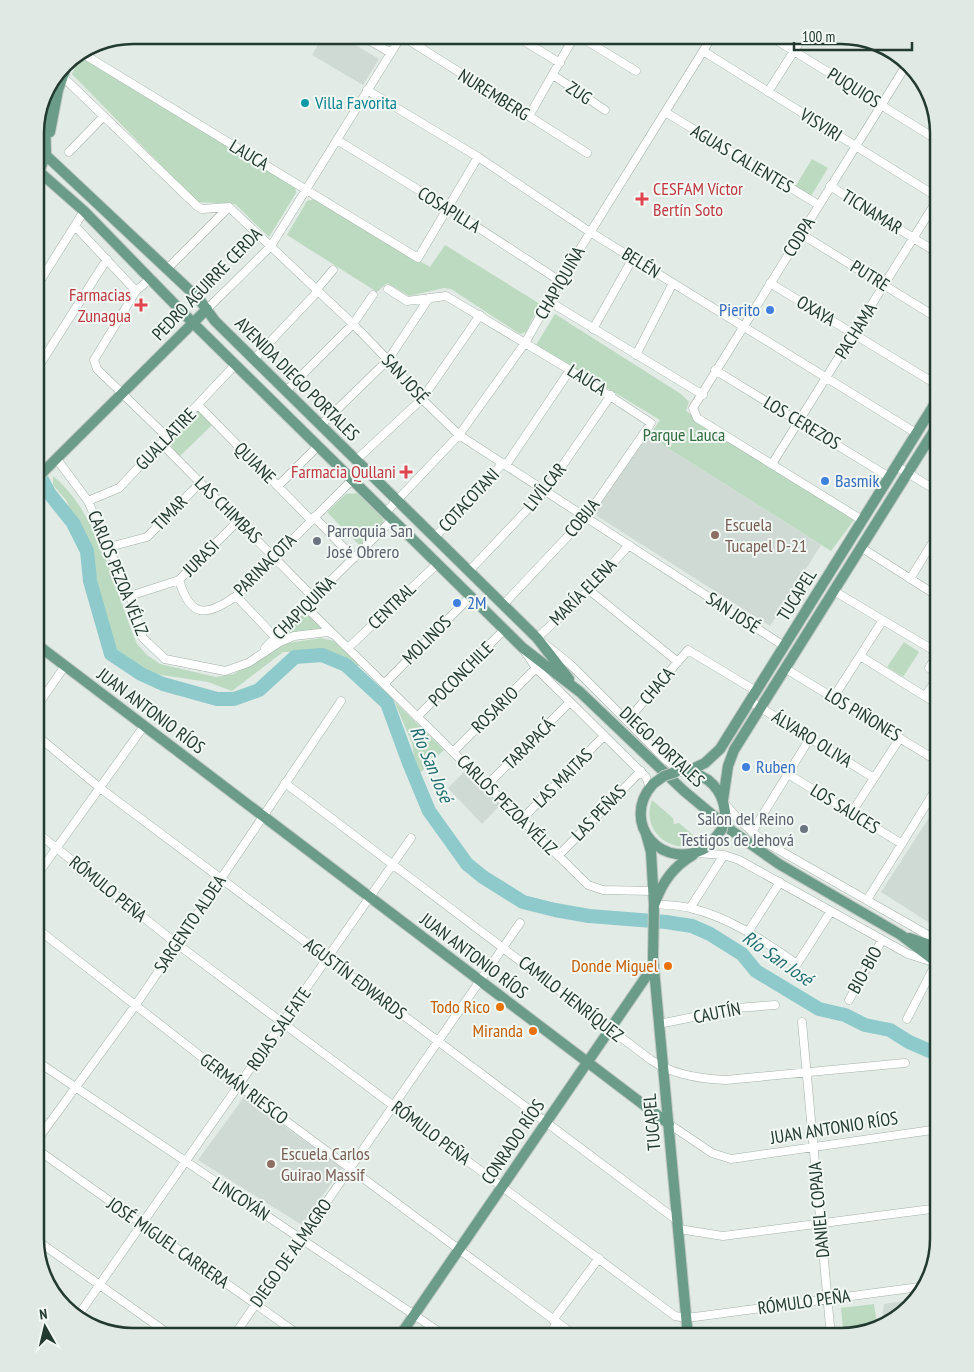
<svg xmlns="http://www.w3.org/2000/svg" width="974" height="1372" font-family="'PT Sans Narrow',sans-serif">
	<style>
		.built { fill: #d0dad4 }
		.green { fill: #bcdac0 }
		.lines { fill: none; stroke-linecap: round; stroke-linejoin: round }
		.river { stroke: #8ecacb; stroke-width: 14 }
		.minor-casing { stroke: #a5b2ab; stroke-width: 9 }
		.major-casing { stroke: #c1c8c5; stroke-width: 12 }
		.minor { stroke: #fff; stroke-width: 8 }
		.major { stroke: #6a9c89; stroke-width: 10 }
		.major-bridge-casing { stroke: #c1c8c5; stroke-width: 12; stroke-linecap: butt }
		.major-bridge { stroke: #6a9c89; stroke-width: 10 }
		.culture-dot { fill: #0f9aa8; stroke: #f2f8f4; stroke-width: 2 }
		.health-dot { fill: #e0444e; stroke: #f2f8f4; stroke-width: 2 }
		.shop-dot { fill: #3f7fe0; stroke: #f2f8f4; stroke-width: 2 }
		.education-dot { fill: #8d6e63; stroke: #f2f8f4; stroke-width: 2 }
		.worship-dot { fill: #6b7280; stroke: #f2f8f4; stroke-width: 2 }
		.food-dot { fill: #e8710a; stroke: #f2f8f4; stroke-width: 2 }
		.labels { text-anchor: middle; stroke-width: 4; stroke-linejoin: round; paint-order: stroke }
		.street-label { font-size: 18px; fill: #233a31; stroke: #f2f8f4 }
		.culture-label { font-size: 18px; fill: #0d838f; stroke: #f2f8f4; text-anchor: start }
		.health-label { font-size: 18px; fill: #be3a42; stroke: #f2f8f4; text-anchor: end }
		.shop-label { font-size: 18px; fill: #366cbe; stroke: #f2f8f4; text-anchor: start }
		.park-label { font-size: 18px; fill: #316d40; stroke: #f2f8f4 }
		.education-label { font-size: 18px; fill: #785e54; stroke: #f2f8f4; text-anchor: start }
		.worship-label { font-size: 18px; fill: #5b616d; stroke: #f2f8f4; text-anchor: start }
		.food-label { font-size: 18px; fill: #c56008; stroke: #f2f8f4; text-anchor: end }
		.water-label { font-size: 19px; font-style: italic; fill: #236e71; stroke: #f2f8f4 }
		.rim { fill: none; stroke: #233a31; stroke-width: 2.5 }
	</style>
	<rect width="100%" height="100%" fill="#e2ebe5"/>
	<!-- built -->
	<path class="built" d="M324 35H339L379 59 363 85 312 55Z
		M649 436 821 545 770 626 597 516 596 511 643 437Z
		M467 769 500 805 482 824 448 788Z
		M939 802V929L881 892Z
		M244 1097 342 1168 302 1225 198 1160Z
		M916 1299 891 1324 881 1327 884 1304Z"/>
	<!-- green -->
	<path class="green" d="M85 58 295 187 296 193 269 237 235 204 197 202 72 74 79 59Z
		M812 159 828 168 811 196 795 187Z
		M314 199 430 267 445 245 540 304 526 332 520 334 451 289 444 288 409 296 387 283 377 292 287 235 307 201Z
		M555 314 681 394 689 402 686 411 854 520 831 551 649 436 660 420 536 345Z
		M199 410 213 424 179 457 169 442 171 436Z
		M53 476C98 512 115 591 137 644L147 655 160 664 216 677 234 674 270 651 288 643 321 638 334 641 359 665 356 669 339 657 318 652H283L232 691 208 682 155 674 117 655 109 641 108 629 95 595 94 572 84 541 66 500 53 485Z
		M359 493 382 514 384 523 360 546 327 512 346 494Z
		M306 611 323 628 281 636Z
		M904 642 919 652 903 677 887 667Z
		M394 701 444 750 421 772 415 763 412 743Z
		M652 800 673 818 674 824 679 823 701 842C672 857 640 831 652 800Z
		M874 1304 877 1324 843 1328 841 1308Z"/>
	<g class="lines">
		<!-- river -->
		<path class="river" d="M35 466 49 493 73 523 87 551 90 581 111 654 141 674 163 684 217 699H234L259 690 295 657 322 655 346 665 387 703 409 763 429 811 467 864 483 877 523 902 555 910 589 916 666 922 692 926 710 934 742 954 756 971 819 1009 845 1015 865 1025 890 1030 909 1042 939 1055"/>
		<!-- minor casing -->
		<g class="minor-casing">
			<path id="minor" d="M360 35 391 53
				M514 35 560 63
				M577 35 636 71
				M768 35 939 141
				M402 36 587 153
				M703 51 939 198
				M80 52 418 258 478 157
				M553 75 605 110
				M62 76 197 206 202 209 229 207 353 324 388 360 422 399 459 435 784 646
				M367 90 478 157 590 232 916 433
				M768 92 804 35
				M665 112 819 205
				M529 116 575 35
				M337 140 448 208 560 281
				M69 152 104 116
				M830 186 939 254
				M75 226 136 291
				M801 234 939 319
				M167 269 229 207
				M151 278 136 291 94 360 97 369 168 438
				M770 283 939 386
				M35 289 84 211
				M317 289 333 270
				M388 289 407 301 446 296 570 370 651 423 586 517 503 605
				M550 302 703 395
				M207 309 271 246 402 35
				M593 329 633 258
				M636 355 673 283
				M254 359 318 291
				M715 370 889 477
				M35 372 107 259
				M286 391 353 324 373 295
				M199 406 311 520
				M321 425 388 360 429 298
				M162 444 314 598
				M56 458 88 501 130 596 143 638 165 659 225 671 248 663 280 642 294 636 328 632 334 635
				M356 460 422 399 480 315
				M772 464 939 197
				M506 465 570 370
				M896 466 939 492
				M278 486 318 446
				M88 501 119 488 235 365
				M385 513 459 435 525 343 560 281 713 35
				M314 517 354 558
				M862 520 697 418 693 408 907 64
				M435 537 503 463
				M629 545 589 590 537 638 570 664 666 760 681 772
				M109 547 147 537 200 483
				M862 548 939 597
				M469 571 545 491 611 395
				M910 579 939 532
				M179 580C190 617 205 618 236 596L352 480
				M589 590 678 662
				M834 591 938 653 929 668 939 674
				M130 596 179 580 238 521
				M236 596 275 637
				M305 606 588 885 603 890 653 891
				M265 648 305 606 392 520
				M348 648 437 564
				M524 650 536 668 646 777 650 787
				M860 656 939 705
				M786 669 939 762
				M384 684 470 597
				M925 696 939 676
				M833 698 883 620
				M750 701 874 778
				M35 709 65 666
				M417 717 504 630
				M627 721 688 650 756 691
				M35 734 100 788 678 1221
				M453 752 536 668
				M788 774 902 844
				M285 783 651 1060C671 1074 702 1079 726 1080L905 1063
				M487 785 570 702
				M724 803 741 822 763 841 926 934 939 945
				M852 812 900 738
				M521 820 604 736
				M35 831 177 944 675 1316 687 1318 927 1286
				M752 832 810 738
				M697 853 724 855 739 860 908 954 936 963 907 1019
				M558 856 641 771
				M35 878 144 726
				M867 900 939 784
				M654 904C666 905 679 905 690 908 729 917 764 941 797 964L831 911
				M690 908 724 855
				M35 927 239 1086 577 1337
				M748 932 780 882
				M849 1000 882 940
				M802 1022 831 1337
				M659 1024 737 1008 775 1005
				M35 1060 447 1337
				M669 1124 712 1153 731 1159 939 1129
				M35 1143 135 1006 341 701
				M35 1148 302 1337
				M679 1229 723 1236 939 1208
				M35 1239 173 1337
				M77 1317 411 838
				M553 1320 599 1258
				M233 1337 520 923
				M547 1337 557 1323"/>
		</g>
		<!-- major casing -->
		<g class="major-casing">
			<path id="major" d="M50 132 58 90 69 59
				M35 145 199 299 215 321 537 638 569 679
				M35 168 84 211 193 323 523 648 580 692 684 791 732 831 779 864 901 935 939 964
				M35 182 46 154 45 117 48 86
				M35 480 207 309
				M35 643 669 1124
				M686 772 705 763 720 749 939 397
				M686 772C708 774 723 790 725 812
				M653 784C618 823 664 875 709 846
				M723 800 728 766 734 750 939 423
				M646 834 651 852 654 904 653 958 688 1337
				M655 903C662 882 674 866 693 855
				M909 938 939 948
				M399 1337 654 965"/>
		</g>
		<!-- minor -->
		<use href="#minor" class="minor"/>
		<!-- major -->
		<use href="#major" class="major"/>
		<!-- major-bridge casing -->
		<g class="major-bridge-casing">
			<path id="major-bridge" d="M653 784 664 776 676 772
				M709 846 722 829 725 812"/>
		</g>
		<!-- major-bridge -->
		<use href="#major-bridge" class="major-bridge"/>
	</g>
	<!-- markers -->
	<circle class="culture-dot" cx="305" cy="103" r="5"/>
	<g class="health-dot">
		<path d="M639.5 191.5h5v5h5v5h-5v5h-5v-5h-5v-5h5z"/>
		<path d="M138.5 297.5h5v5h5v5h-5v5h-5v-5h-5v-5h5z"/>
		<path d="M403.5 464.5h5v5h5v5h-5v5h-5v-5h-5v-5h5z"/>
	</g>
	<g class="shop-dot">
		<circle cx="770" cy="310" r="5"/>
		<circle cx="825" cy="481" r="5"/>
		<circle cx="457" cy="603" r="5"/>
		<circle cx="746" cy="767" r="5"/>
	</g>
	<g class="education-dot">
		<circle cx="715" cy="535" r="5"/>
		<circle cx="271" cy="1164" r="5"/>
	</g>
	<g class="worship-dot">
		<circle cx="317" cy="541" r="5"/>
		<circle cx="804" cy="829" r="5"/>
	</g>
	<g class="food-dot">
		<circle cx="668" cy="966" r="5"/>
		<circle cx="500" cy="1007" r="5"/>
		<circle cx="533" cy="1031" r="5"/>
	</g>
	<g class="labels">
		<!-- street labels -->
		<g class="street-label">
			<text transform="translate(854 88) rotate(32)" y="6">PUQUIOS</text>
			<text transform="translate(579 93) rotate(34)" y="6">ZUG</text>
			<text transform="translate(494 95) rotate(32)" y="6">NUREMBERG</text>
			<text transform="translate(821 125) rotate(32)" y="6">VISVIRI</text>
			<text transform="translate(249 155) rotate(31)" y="6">LAUCA</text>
			<text transform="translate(742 159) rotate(31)" y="6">AGUAS CALIENTES</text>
			<text transform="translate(449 210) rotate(32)" y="6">COSAPILLA</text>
			<text transform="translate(872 212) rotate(32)" y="6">TICNAMAR</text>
			<text transform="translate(799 237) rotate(-58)" y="6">CODPA</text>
			<text transform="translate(641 263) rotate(32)" y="6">BELÉN</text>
			<text transform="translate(870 276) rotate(32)" y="6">PUTRE</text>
			<text transform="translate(560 283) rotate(-60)" y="6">CHAPIQUIÑA</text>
			<text transform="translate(207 284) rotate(-46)" y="6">PEDRO AGUIRRE CERDA</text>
			<text transform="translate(816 311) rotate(31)" y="6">OXAYA</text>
			<text transform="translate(856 331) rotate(-58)" y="6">PACHAMA</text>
			<text transform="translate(297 379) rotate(45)" y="6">AVENIDA DIEGO PORTALES</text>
			<text transform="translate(405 379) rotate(48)" y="6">SAN JOSÉ</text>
			<text transform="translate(587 380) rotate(32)" y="6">LAUCA</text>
			<text transform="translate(802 423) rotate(31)" y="6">LOS CEREZOS</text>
			<text transform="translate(166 439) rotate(-46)" y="6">GUALLATIRE</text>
			<text transform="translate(255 463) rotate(45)" y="6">QUIANE</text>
			<text transform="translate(545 487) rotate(-51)" y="6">LIVÍLCAR</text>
			<text transform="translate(469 500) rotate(-47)" y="6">COTACOTANI</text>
			<text transform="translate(228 510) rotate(45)" y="6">LAS CHIMBAS</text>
			<text transform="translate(170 513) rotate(-46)" y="6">TIMAR</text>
			<text transform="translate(582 518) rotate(-51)" y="6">COBIJA</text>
			<text transform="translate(201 558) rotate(-45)" y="6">JURASI</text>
			<text transform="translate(265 565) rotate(-45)" y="6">PARINACOTA</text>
			<text transform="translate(118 573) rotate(68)" y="6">CARLOS PEZOA VÉLIZ</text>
			<text transform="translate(583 592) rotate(-45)" y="6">MARÍA ELENA</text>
			<text transform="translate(797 595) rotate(-58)" y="6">TUCAPEL</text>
			<text transform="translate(392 606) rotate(-44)" y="6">CENTRAL</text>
			<text transform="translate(304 608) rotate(-45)" y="6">CHAPIQUIÑA</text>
			<text transform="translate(733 613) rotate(33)" y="6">SAN JOSÉ</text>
			<text transform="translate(427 640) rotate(-45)" y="6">MOLINOS</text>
			<text transform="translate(461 674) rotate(-45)" y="6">POCONCHILE</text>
			<text transform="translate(657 686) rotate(-49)" y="6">CHACA</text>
			<text transform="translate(495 710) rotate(-45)" y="6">ROSARIO</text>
			<text transform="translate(151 711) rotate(37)" y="6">JUAN ANTONIO RÍOS</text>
			<text transform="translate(863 715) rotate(31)" y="6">LOS PIÑONES</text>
			<text transform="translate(812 739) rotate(32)" y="6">ÁLVARO OLIVA</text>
			<text transform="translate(529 744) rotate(-45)" y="6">TARAPACÁ</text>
			<text transform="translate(662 747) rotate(43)" y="6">DIEGO PORTALES</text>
			<text transform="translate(563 778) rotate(-45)" y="6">LAS MAITAS</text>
			<text transform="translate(507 805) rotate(45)" y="6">CARLOS PEZOA VÉLIZ</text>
			<text transform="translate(845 809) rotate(32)" y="6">LOS SAUCES</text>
			<text transform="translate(599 813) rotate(-46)" y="6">LAS PEÑAS</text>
			<text transform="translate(108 889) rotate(39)" y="6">RÓMULO PEÑA</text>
			<text transform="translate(190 924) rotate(-56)" y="6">SARGENTO ALDEA</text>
			<text transform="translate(474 956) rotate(37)" y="6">JUAN ANTONIO RÍOS</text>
			<text transform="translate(865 970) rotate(-61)" y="6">BIO-BIO</text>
			<text transform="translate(355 979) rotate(37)" y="6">AGUSTÍN EDWARDS</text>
			<text transform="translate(571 999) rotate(38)" y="6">CAMILO HENRÍQUEZ</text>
			<text transform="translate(717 1013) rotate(-11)" y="6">CAUTÍN</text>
			<text transform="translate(279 1029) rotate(-55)" y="6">ROJAS SALFATE</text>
			<text transform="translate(244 1089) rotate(37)" y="6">GERMÁN RIESCO</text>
			<text transform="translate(652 1122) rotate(-95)" y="6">TUCAPEL</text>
			<text transform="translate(834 1128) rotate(-9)" y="6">JUAN ANTONIO RÍOS</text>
			<text transform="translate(431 1133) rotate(37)" y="6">RÓMULO PEÑA</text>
			<text transform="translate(513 1142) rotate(-56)" y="6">CONRADO RÍOS</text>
			<text transform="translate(241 1199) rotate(33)" y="6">LINCOYÁN</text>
			<text transform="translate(819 1210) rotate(-95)" y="6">DANIEL COPAJA</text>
			<text transform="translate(168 1243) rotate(35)" y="6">JOSÉ MIGUEL CARRERA</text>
			<text transform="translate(291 1253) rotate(-55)" y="6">DIEGO DE ALMAGRO</text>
			<text transform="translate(804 1302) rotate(-8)" y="6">RÓMULO PEÑA</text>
		</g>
		<!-- culture labels -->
		<g class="culture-label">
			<text x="315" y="109">Villa Favorita</text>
		</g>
		<!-- health labels -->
		<g class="health-label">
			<text x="653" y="195" text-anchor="start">CESFAM Víctor<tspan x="653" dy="21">Bertín Soto</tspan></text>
			<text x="131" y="301">Farmacias<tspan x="131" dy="21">Zunagua</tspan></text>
			<text x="396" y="478">Farmacia Qullani</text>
		</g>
		<!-- shop labels -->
		<g class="shop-label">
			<text x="760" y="316" text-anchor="end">Pierito</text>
			<text x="835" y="487">Basmik</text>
			<text x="467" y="609">2M</text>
			<text x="756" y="773">Ruben</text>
		</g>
		<!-- park labels -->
		<g class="park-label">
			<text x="684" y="441">Parque Lauca</text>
		</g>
		<!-- education labels -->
		<g class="education-label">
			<text x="725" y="531">Escuela<tspan x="725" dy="21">Tucapel D-21</tspan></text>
			<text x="281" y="1160">Escuela Carlos<tspan x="281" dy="21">Guirao Massif</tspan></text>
		</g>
		<!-- worship labels -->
		<g class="worship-label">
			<text x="327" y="537">Parroquia San<tspan x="327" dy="21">José Obrero</tspan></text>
			<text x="794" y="825" text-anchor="end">Salon del Reino<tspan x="794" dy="21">Testigos de Jehová</tspan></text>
		</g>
		<!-- food labels -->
		<g class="food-label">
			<text x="658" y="972">Donde Miguel</text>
			<text x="490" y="1013">Todo Rico</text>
			<text x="523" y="1037">Miranda</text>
		</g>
		<!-- water labels -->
		<g class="water-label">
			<text transform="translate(432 764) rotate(67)" y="7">Río San José</text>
			<text transform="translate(778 958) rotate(35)" y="7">Río San José</text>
		</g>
	</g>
	<!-- crop -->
	<path d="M0 0H974V1372H0ZM133 44H841A89 89 0 0 1 930 133V1239A89 89 0 0 1 841 1328H133A89 89 0 0 1 44 1239V133A89 89 0 0 1 133 44Z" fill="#e1e9e4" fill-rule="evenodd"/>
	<path class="rim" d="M133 44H841A89 89 0 0 1 930 133V1239A89 89 0 0 1 841 1328H133A89 89 0 0 1 44 1239V133A89 89 0 0 1 133 44Z"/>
	<!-- north arrow -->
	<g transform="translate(45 1327) rotate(352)" stroke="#f2f8f4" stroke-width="4" paint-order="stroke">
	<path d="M0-4L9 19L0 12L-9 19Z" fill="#233a31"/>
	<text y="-8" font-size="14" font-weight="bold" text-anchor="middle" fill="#233a31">N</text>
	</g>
	<!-- scale -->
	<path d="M794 42v8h118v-8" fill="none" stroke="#233a31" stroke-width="2.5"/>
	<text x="802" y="42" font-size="15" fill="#233a31" stroke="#f2f8f4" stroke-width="4" paint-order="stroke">100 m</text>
</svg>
